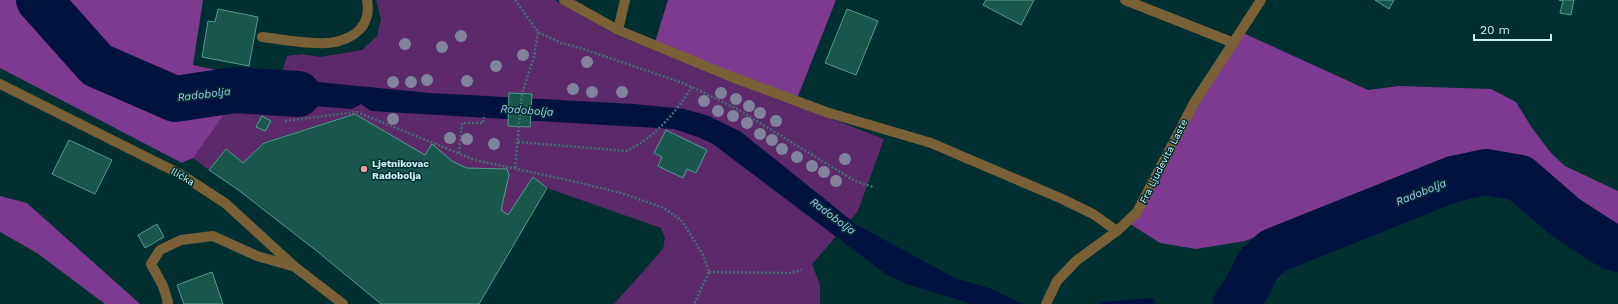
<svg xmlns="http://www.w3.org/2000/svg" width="1618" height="304" font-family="'Work Sans',sans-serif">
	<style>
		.green { fill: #5c2a69 }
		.forest { fill: #7e3a90 }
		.water { fill: #00123e }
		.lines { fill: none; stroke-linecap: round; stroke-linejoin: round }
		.river { stroke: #00123e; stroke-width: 46 }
		.building { fill: #19564c; stroke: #509d8e }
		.path { stroke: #436f71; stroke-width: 2.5; stroke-dasharray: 2 2; stroke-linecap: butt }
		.lane { stroke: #796036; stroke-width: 10 }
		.street { stroke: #796036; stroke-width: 10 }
		.tree { fill: #81839d }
		.poi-dot { fill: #f59b9c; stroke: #002f31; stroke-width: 1.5 }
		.labels { text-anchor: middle; stroke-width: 3; stroke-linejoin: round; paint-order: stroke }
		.street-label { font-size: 10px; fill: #cbf1f3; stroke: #002f31 }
		.poi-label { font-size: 10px; font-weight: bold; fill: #cbf1f3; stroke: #002f31; text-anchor: start }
		.water-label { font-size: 11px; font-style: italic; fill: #aac7f4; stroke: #002f31 }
	</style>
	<rect width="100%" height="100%" fill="#002f31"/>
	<!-- green -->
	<path class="green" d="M376 0H555L616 35 884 139 858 211 812 264 820 285V304H614L663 249 665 238 661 228 547 188 533 177 508 215 501 210 509 175 507 169 467 168C453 164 443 153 432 144L425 155 355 114 264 142 243 163 226 149 209 170 193 158 235 90 236 74 280 78 287 56 302 54 320 57 362 50 377 36 381 19Z"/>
	<!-- forest -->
	<path class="forest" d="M0 0H203L193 65 236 74 234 100 193 158 182 163 0 68Z
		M668 0H836L796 101 654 45Z
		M1241 32 1368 90 1399 86 1491 89 1516 102 1532 128 1551 153 1565 166 1618 191V226L1568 201 1537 172 1472 158 1385 185 1245 241 1196 249 1160 243 1127 222Z
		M0 196 27 203 140 304H105L37 253 0 232Z"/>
	<!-- water -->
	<path class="water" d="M236 74 429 93 634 104 684 109 709 116 741 132 857 225 957 279 989 288 1020 303 1027 304H972L906 284 887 275 713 144 698 137 674 129 371 111 361 104 352 109 234 100Z
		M1154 298 1155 304H1099L1100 302Z"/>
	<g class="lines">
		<!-- river -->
		<path class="river" d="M39 0 97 65 175 99 235 90 298 94
			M1236 304 1246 289 1258 265 1273 251 1453 179 1486 172 1520 178 1565 217 1611 247 1618 249"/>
	</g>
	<!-- building -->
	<path class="building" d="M986 0H1034L1021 25 983 5Z
		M1375 0H1394L1389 9Z
		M1559 0H1574L1571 15 1560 13 1563 1Z
		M218 9 258 17 249 66 202 57 208 21 215 22Z
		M847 9 878 21 856 75 825 63Z
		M509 93 532 94 530 127 508 126Z
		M355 114 425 155 432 144 452 161 462 166 467 168 507 169 509 175 501 210 508 215 533 177 547 188 479 304H381L318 252 237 189 209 170 226 149 243 163 264 143Z
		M262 116 271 121 265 131 256 127Z
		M666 130 707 150 696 173 687 169 683 178 658 166 662 157 654 153Z
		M69 140 112 160 95 194 52 174Z
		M157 224 164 237 145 248 138 235Z
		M212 272 223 304H184L177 285Z"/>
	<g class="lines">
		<!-- path -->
		<path class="path" d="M515 0 538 32 561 43 580 48 680 82 692 87 737 109 855 181 873 187
			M285 121 357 112 475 160 572 181 621 193 664 208 682 221 703 255 709 272 694 304
			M518 142 626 151C655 138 675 113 692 87
			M459 153 462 123H483L484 117
			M515 168 522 93 534 57 538 32
			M709 272 790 273 802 270"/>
		<!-- lane -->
		<path class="lane" d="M262 37C281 39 322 47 339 41 360 35 371 21 367 0"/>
		<!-- street -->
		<path class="street" d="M564 0 618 30 732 77 826 112 931 143 1060 198 1093 214 1117 231
			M1125 0 1234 43
			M618 30 625 0
			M0 84 182 175 225 203 295 267 343 304
			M167 304 168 302 163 286 151 264 160 250 181 240 213 236 257 256 292 266
			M1046 304 1057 281 1076 261 1117 231 1137 212 1194 103 1261 0"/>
	</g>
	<!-- trees -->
	<g class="tree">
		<circle cx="461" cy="36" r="6"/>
		<circle cx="405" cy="44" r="6"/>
		<circle cx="442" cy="47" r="6"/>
		<circle cx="523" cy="55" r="6"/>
		<circle cx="587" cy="62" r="6"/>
		<circle cx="496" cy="66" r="6"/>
		<circle cx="427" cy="80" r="6"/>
		<circle cx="467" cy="81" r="6"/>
		<circle cx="393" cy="82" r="6"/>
		<circle cx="411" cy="82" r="6"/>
		<circle cx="573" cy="89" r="6"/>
		<circle cx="592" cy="92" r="6"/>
		<circle cx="622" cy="92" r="6"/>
		<circle cx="721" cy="93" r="6"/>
		<circle cx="736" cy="99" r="6"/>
		<circle cx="704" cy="101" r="6"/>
		<circle cx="749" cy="106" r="6"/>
		<circle cx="718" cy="111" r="6"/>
		<circle cx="760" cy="113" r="6"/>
		<circle cx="733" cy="116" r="6"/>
		<circle cx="393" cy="119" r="6"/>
		<circle cx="776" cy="121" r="6"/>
		<circle cx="747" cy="123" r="6"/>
		<circle cx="760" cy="134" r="6"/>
		<circle cx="450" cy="138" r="6"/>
		<circle cx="467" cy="139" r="6"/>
		<circle cx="772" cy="140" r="6"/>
		<circle cx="494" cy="144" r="6"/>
		<circle cx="782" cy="149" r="6"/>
		<circle cx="797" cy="157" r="6"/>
		<circle cx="845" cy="159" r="6"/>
		<circle cx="812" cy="166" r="6"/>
		<circle cx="824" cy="172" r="6"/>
		<circle cx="836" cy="181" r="6"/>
	</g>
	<!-- markers -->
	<circle class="poi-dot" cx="364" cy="169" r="4"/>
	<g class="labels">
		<!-- street labels -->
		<g class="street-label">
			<text transform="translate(1163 161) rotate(-63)" y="4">Fra Ljudevita Laste</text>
			<text transform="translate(183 176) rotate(30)" y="4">Ilićka</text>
		</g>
		<!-- poi labels -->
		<g class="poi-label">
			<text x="372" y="167">Ljetnikovac<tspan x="372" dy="12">Radobolja</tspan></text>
		</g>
		<!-- water labels -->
		<g class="water-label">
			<text transform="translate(204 94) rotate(-7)" y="4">Radobolja</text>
			<text transform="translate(527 110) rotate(4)" y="4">Radobolja</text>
			<text transform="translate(1421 192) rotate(-22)" y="4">Radobolja</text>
			<text transform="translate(833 216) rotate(37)" y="4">Radobolja</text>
		</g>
	</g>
	<!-- scale -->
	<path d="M1474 34v6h77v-6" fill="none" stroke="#cbf1f3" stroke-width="2"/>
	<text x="1480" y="34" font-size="12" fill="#cbf1f3" stroke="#002f31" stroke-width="3" paint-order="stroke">20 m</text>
</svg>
